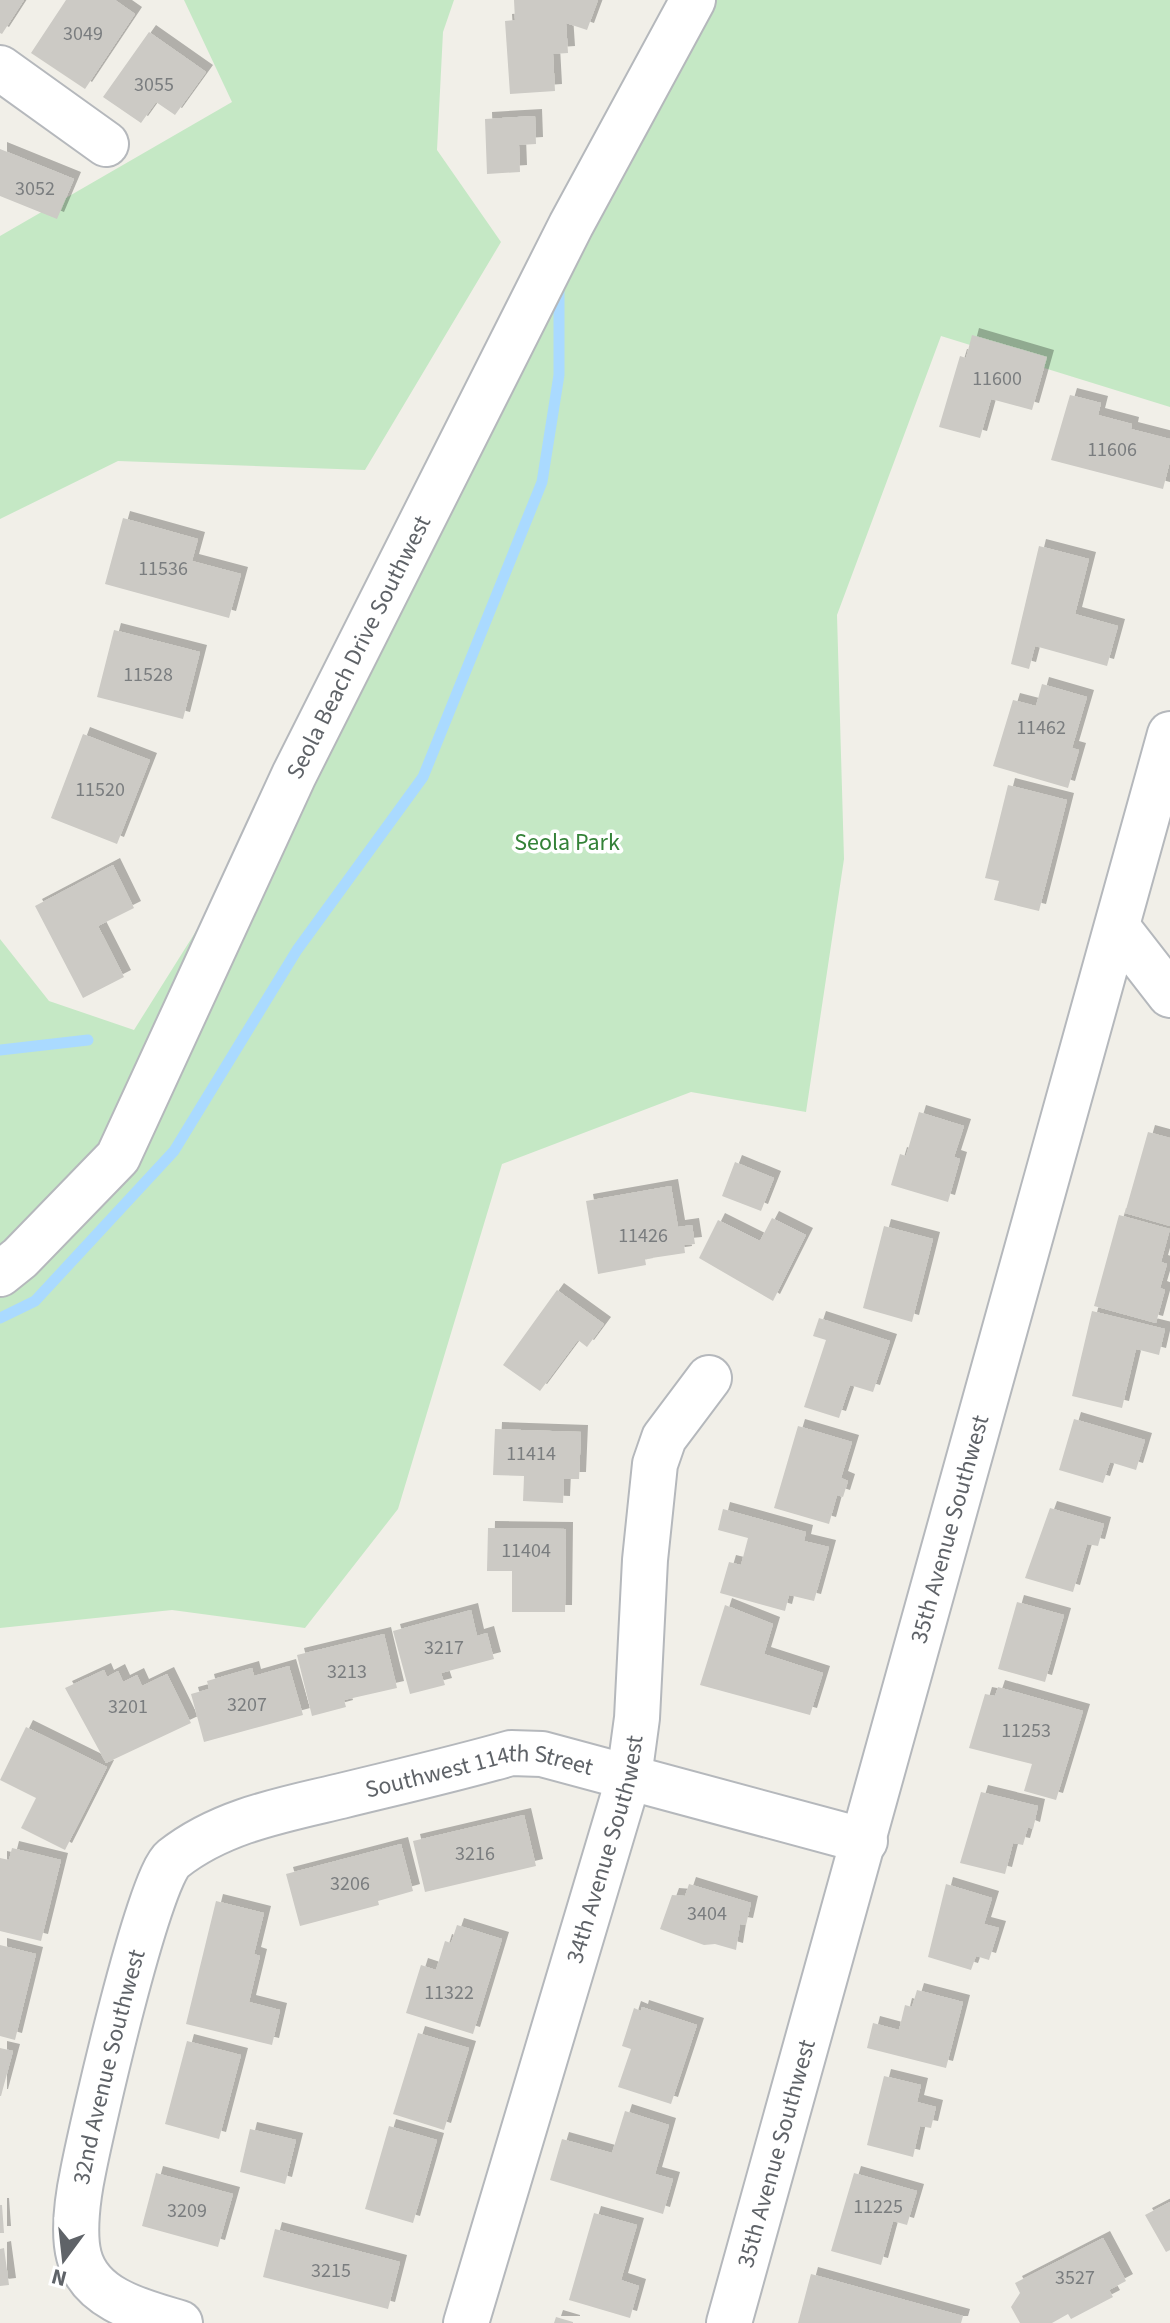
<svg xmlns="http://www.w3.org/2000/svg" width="1170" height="2323" font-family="'Source Sans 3',sans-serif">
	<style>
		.green { fill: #c5e8c5 }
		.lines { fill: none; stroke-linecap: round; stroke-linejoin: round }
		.stream { stroke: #aadaff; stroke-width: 11 }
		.building { fill: #cccac5; filter: url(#shadow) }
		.minor-casing { stroke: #b5b8bc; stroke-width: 48 }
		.minor { stroke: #fff; stroke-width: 44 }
		.labels { text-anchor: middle; stroke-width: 7; stroke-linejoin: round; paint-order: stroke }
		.number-label { font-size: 20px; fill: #7a7d7f }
		.street-label { font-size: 24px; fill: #5f6368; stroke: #fff }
		.park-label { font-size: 24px; fill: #348238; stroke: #fff }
	</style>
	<defs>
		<filter id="shadow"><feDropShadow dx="7" dy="-7" stdDeviation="0" flood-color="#0004"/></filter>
	</defs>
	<rect width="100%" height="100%" fill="#f1efe8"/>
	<!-- green -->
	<path class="green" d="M184 0H454L443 32 437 150 501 242 365 470 118 461 0 519V236L232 102Z
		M669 0H1170V407L941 336 837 615 844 859 806 1112 691 1092 502 1164 398 1509 305 1628 172 1610 0 1628V939L49 1001 134 1030 294 775 585 151Z"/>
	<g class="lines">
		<!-- stream -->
		<path class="stream" d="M0 1050 88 1040
			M0 1318 35 1301 174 1151 297 950 423 777 542 482 559 375V283"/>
	</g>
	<!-- building -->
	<path class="building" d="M0 0H24L2 34 0 33Z
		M66 0H115L135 14 85 89 31 53Z
		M514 0H598L587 30 566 23 568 53 553 54 555 91 510 94 505 21 515 20Z
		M149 32 206 72 175 115 156 102 141 123 103 97Z
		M535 116 536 144 519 145 520 172 487 174 485 119Z
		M0 149 74 179 57 219 0 196Z
		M972 335 1047 357 1032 410 991 399 980 438 939 427 960 356 966 358Z
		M1070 395 1101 403 1098 415 1132 424 1131 429 1170 439V461L1163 489 1051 460Z
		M123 518 198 539 192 561 241 574 229 618 105 584Z
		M1039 546 1089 559 1075 614 1118 626 1107 666 1035 646 1029 669 1011 664Z
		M114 630 200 652 183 719 97 697Z
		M1042 684 1087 697 1072 748 1079 750 1068 788 993 766 1013 700 1036 706Z
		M83 734 150 760 117 844 51 818Z
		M1008 785 1067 800 1039 911 994 900 999 881 985 878Z
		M113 865 134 908 98 926 124 977 83 998 35 906Z
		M919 1112 964 1126 954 1157 960 1159 948 1202 891 1185 900 1154 906 1156Z
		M1148 1132 1170 1138V1226L1125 1213Z
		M735 1162 774 1178 761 1211 722 1196Z
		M671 1186 678 1227 692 1225 695 1244 684 1245 685 1253 645 1259 646 1265 598 1274 586 1201Z
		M1119 1215 1170 1229 1161 1262 1167 1264 1160 1288 1165 1290 1156 1323 1094 1306Z
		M772 1218 806 1235 773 1301 699 1258 718 1220 760 1241Z
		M884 1226 933 1239 912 1322 863 1308Z
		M557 1290 604 1324 587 1347 578 1340 540 1391 503 1365Z
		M1092 1311 1165 1329 1159 1355 1136 1349 1122 1408 1072 1396Z
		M819 1318 890 1341 873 1392 850 1385 839 1418 804 1407 826 1340 813 1336Z
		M1074 1419 1145 1440 1136 1470 1110 1462 1103 1483 1059 1470Z
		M798 1426 852 1442 841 1478 848 1481 843 1497 837 1495 829 1524 774 1508Z
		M495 1429 581 1432 579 1479H564L563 1503 523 1501 524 1476 493 1475Z
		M1050 1508 1104 1524 1098 1546 1087 1544 1073 1592 1025 1578Z
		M723 1509 806 1532 804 1541 829 1547 814 1601 789 1595 785 1611 720 1593 729 1562 741 1565 748 1538 718 1530Z
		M488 1528 566 1529 565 1612H512V1571H487Z
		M1017 1602 1064 1615 1045 1682 998 1669Z
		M725 1605 773 1624 764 1654 823 1673 810 1715 700 1685Z
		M471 1610 477 1636 487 1633 494 1659 441 1673 445 1685 410 1694 393 1631Z
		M384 1634 397 1688 344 1700 346 1707 312 1716 297 1655Z
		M289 1666 303 1715 204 1742 191 1694 209 1689 207 1681 252 1668 254 1676Z
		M104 1670 107 1677 118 1671 123 1682 137 1675 142 1686 167 1674 191 1723 106 1763 65 1688Z
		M998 1687 1083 1711 1056 1800 1024 1791 1032 1764 969 1748 985 1694 995 1696Z
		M26 1727 107 1767 65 1850 21 1828 36 1798 0 1780Z
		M981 1792 1038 1806 1033 1829 1028 1827 1023 1845 1013 1843 1005 1874 960 1863Z
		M524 1815 536 1866 425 1892 413 1841Z
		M401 1844 413 1891 378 1901 379 1905 300 1926 286 1874Z
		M12 1848 61 1860 41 1941 0 1931V1858L9 1860Z
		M689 1884 751 1903 746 1925 740 1924 736 1950 715 1944 704 1945 660 1929 672 1895 685 1896Z
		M946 1884 992 1898 984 1924 999 1928 989 1960 976 1956 971 1970 928 1957Z
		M216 1901 264 1913 254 1954 260 1956 249 2002 280 2010 272 2045 186 2024Z
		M457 1925 502 1939 473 2034 406 2013 421 1965 436 1970 445 1941 451 1943Z
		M0 1945 36 1954 15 2040 0 2036Z
		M917 1990 963 2002 946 2068 867 2048 873 2023 899 2030 905 2005 912 2007Z
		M642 2007 697 2025 671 2104 618 2087 631 2049 622 2046 634 2008 641 2011Z
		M418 2033 469 2048 444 2130 393 2114Z
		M187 2041 241 2055 219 2139 165 2124Z
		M0 2048 13 2051 1 2096H0Z
		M884 2076 921 2085 917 2102 936 2107 931 2128 920 2126 913 2157 867 2145Z
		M625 2111 669 2125 655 2174 673 2179 663 2214 550 2180 562 2139 612 2153Z
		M389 2126 437 2140 413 2223 365 2209Z
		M250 2129 296 2140 285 2184 240 2172Z
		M156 2173 233 2194 218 2247 142 2226Z
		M854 2173 917 2191 907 2225 893 2221 881 2265 831 2251Z
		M1170 2202V2250L1166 2252 1145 2215Z
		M0 2205H2L4 2233H0Z
		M594 2213 637 2225 621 2280 639 2286 630 2318 569 2300Z
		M275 2229 400 2262 388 2309 263 2277Z
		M1103 2238 1126 2281 1109 2290 1113 2297 1071 2319 1068 2314 1052 2323H1020L1011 2307 1020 2293 1015 2283Z
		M4 2248 9 2285 0 2286V2249Z
		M811 2274 963 2316 961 2323H798Z
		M556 2317 573 2322V2323H554Z"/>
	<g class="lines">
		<!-- minor casing -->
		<g class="minor-casing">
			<g id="minor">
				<path d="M0 68 106 144"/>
				<path d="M1118 928 1170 995"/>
				<path id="s1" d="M0 1274 20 1258 118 1157 294 775 571 225 693 0"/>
				<path id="s2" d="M180 2323C143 2312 90 2300 79 2256 73 2233 78 2196 83 2172 92 2126 148 1879 173 1859 221 1821 282 1810 341 1796 398 1782 455 1769 511 1753L542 1754 865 1841"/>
				<path id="s3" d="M466 2323 629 1777 637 1718 645 1560 655 1464 664 1438 709 1378"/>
				<path id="s4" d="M729 2323 1170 734"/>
			</g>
		</g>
		<!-- minor -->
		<use href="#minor" class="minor"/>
	</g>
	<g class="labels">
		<!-- number labels -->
		<g class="number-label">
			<text x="83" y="40">3049</text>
			<text x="154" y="91">3055</text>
			<text x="35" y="195">3052</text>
			<text x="997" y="385">11600</text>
			<text x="1112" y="456">11606</text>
			<text x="163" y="575">11536</text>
			<text x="148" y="681">11528</text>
			<text x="1041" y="734">11462</text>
			<text x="100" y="796">11520</text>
			<text x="643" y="1242">11426</text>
			<text x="531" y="1460">11414</text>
			<text x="526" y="1557">11404</text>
			<text x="444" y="1654">3217</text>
			<text x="347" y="1678">3213</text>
			<text x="247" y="1711">3207</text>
			<text x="128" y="1713">3201</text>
			<text x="1026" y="1737">11253</text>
			<text x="475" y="1860">3216</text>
			<text x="350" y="1890">3206</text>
			<text x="707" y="1920">3404</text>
			<text x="449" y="1999">11322</text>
			<text x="878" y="2213">11225</text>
			<text x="187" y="2217">3209</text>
			<text x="331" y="2277">3215</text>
			<text x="1075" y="2284">3527</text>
		</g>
		<!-- street labels -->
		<g class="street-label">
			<text dy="8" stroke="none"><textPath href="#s1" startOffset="730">Seola Beach Drive Southwest</textPath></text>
			<text dy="8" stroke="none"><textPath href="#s4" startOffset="824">35th Avenue Southwest</textPath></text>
			<text dy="8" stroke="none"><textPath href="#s2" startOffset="862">Southwest 114th Street</textPath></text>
			<text dy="8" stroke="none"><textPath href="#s3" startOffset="494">34th Avenue Southwest</textPath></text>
			<text dy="8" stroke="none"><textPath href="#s2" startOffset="320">32nd Avenue Southwest</textPath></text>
			<text dy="8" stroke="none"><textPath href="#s4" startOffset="176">35th Avenue Southwest</textPath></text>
		</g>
		<!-- park labels -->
		<g class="park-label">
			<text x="567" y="850">Seola Park</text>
		</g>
	</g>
	<!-- north arrow -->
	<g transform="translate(64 2259) rotate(195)" stroke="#ffffff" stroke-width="6" paint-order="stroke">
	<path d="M0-6L14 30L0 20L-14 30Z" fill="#5f6368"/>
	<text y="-12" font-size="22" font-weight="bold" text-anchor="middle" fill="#5f6368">N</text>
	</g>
</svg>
